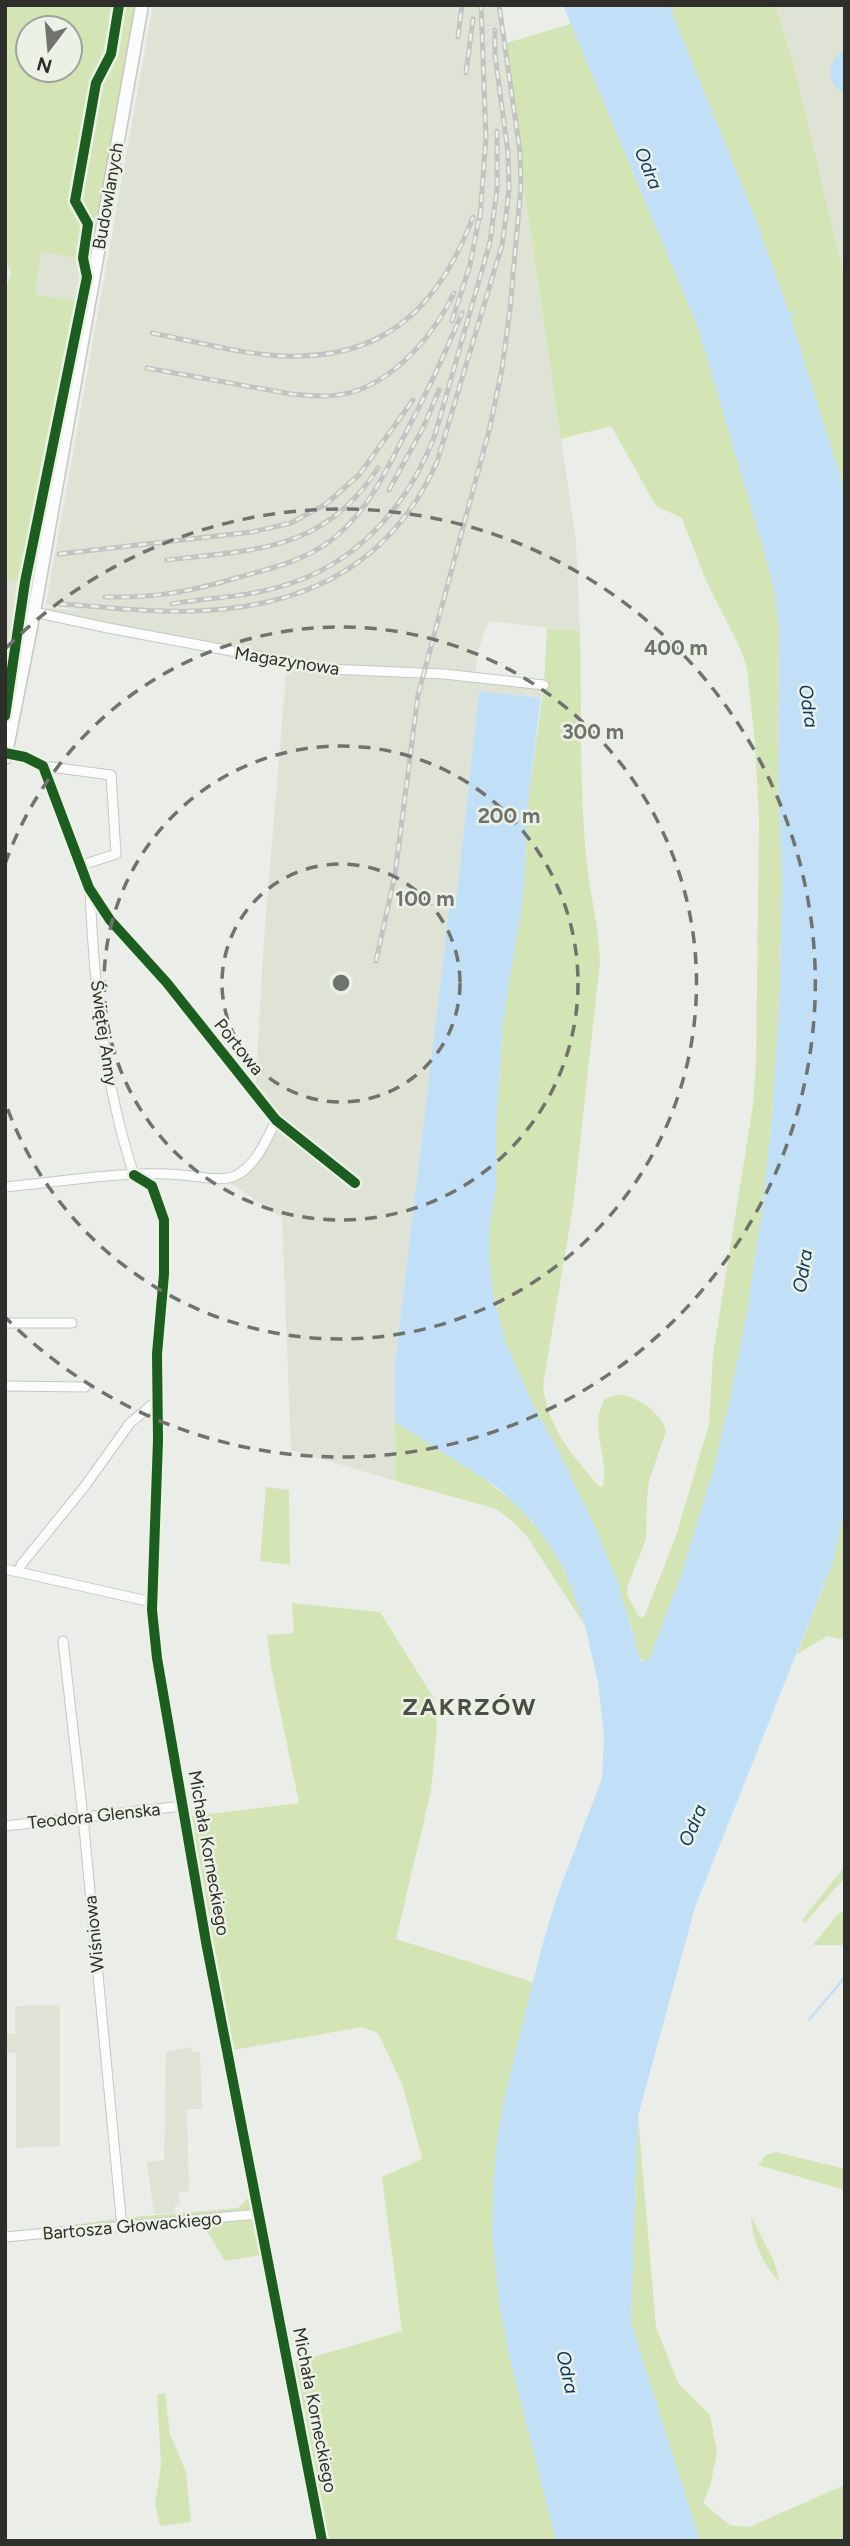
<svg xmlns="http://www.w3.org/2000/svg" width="850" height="2546" font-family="Figtree,sans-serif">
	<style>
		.built { fill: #dee3d6 }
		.green { fill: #d4e5b5; fill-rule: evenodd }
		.water { fill: #c2dff8 }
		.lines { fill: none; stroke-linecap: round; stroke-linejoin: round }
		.stream { stroke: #c2dff8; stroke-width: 2.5 }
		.minor-casing { stroke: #c5c7c3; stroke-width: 11 }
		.secondary-casing { stroke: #c5c7c3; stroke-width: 15 }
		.minor { stroke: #fcfcfc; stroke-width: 9 }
		.secondary { stroke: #fcfcfc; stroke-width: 12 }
		.rail-casing { stroke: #c2c3c2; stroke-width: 5 }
		.rail { stroke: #ecf1e5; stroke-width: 2.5; stroke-dasharray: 8; stroke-linecap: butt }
		.cycleway-casing { stroke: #ecf1e5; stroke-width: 15 }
		.cycleway { stroke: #1b5e20; stroke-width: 10 }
		.ring { fill: none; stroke: #70726d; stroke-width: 3.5; stroke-dasharray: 12 9 }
		.labels { text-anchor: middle; stroke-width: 5; stroke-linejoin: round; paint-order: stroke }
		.street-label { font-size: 18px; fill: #2e2f2b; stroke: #ecf1e5 }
		.water-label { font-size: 19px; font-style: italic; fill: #0a3a63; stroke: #ecf1e5 }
		.district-label { font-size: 24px; font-weight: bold; letter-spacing: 2px; fill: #4c4f46; stroke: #ecf1e5 }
		.centre { fill: #70726d; stroke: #ecf1e5; stroke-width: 3.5 }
		.ring-label { font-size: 21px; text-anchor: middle; font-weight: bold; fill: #70726d; stroke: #ecf1e5; stroke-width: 5; stroke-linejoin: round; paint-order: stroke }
	</style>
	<rect width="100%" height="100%" fill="#ebeee8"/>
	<!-- built -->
	<path class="built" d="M153 5H497L501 30 576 540 580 631 488 621 477 654 475 677 544 685 541 698 479 691 456 903H450L395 1361 396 1481 291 1450 282 1218 223 1178 250 1165 276 1120 255 1095 264 939 287 662 67 619 44 607 82 611 46 604Z
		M775 5H845V280L794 65Z
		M41 251 77 258 85 280 80 302 35 294Z
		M5 578 31 583 16 676 5 674Z
		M60 2005V2146L16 2148V2053L5 2052V2034H15V2006Z
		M191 2047 192 2052H200L202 2109H187L189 2192H179L180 2204 175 2205V2213L154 2214 147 2162 164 2160 166 2052Z"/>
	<!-- green -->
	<path class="green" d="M5 5H142L94 275 82 274 77 258 41 252 35 294 80 302 74 331 70 337 25 582 5 578V293L11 273 5 259ZM28 28H70V70H28Z
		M669 5H775L794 65 845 280V492L790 315 756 220Z
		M571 24 698 328 764 551 775 594 779 630 778 780 782 875 780 982 772 1118 762 1211 748 1306 731 1394 713 1471 682 1572 649 1660 645 1662 638 1658 633 1632 625 1607 596 1529 556 1446 533 1405 505 1341 493 1293 489 1258V1228L496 1190V1130L503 1021 523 898 528 801 544 685 547 628 580 631C582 706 579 781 586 855 589 891 599 925 600 961L573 1207 543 1385C547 1427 573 1456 600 1487L603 1486C609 1457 588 1426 605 1399 611 1397 616 1394 622 1395 640 1398 662 1414 666 1431L649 1481 647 1497 646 1539 628 1585 627 1594 639 1617H643L646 1612 676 1536 709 1424 713 1355 753 1105 756 1064 759 821 755 743 747 668 740 648 706 581 682 518 656 506 611 426 561 439 503 44Z
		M395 1422C461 1461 529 1499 564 1570 573 1588 578 1607 585 1626L528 1538 511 1520 496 1509 396 1481Z
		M266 1487 289 1490 290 1565 260 1561Z
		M845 1507V1640L828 1636 797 1654 833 1562Z
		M292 1603 380 1612 433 1697 437 1728 431 1791 396 1939 533 1982 506 2091 497 2139 492 2233 500 2309 556 2541H322L289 2364 402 2331 382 2177 422 2159 403 2086 378 2033 362 2027 227 2051 185 1817 299 1803 271 1667 267 1635 294 1633Z
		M845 1866V1877L805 1923 802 1920Z
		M845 1910V1945H813L837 1915Z
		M638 2116 656 2327 678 2383 710 2415 717 2451 711 2483 703 2503 730 2525 749 2527 845 2485V2541H700L631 2323Z
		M776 2152 845 2169V2190L758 2165 765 2156Z
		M255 2191 267 2254 225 2261 200 2220 5 2235 121 2218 238 2208Z
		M751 2216 774 2261 780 2282C763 2267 752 2238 751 2216Z
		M165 2393 170 2434 186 2472 191 2522 160 2526 155 2504 161 2465 157 2394Z"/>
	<!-- water -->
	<path class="water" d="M563 5H669L756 220 790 315 845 492V1507L833 1562 695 1907 638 2116 631 2323 700 2541H556L509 2356 500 2309 492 2233 493 2186 497 2139 506 2091 541 1950 556 1899 602 1778 604 1736 598 1682 585 1626 565 1571 549 1544 531 1520 497 1487 395 1422V1362L450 902H456L479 691 541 698 528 801 523 898 503 1021 496 1130V1190L489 1228V1258L493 1293 505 1341 533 1405 556 1446 596 1529 618 1583 641 1662 649 1660 682 1572 713 1471 731 1394 748 1306 762 1211 772 1118 780 982 782 875 778 780 779 630 775 594 764 551 698 328Z
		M844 50H845V94C826 84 826 62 844 50Z"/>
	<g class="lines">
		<!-- stream -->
		<path class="stream" d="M790 315 796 312
			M809 2020 845 1977"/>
		<!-- minor casing -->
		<g class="minor-casing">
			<path id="minor" d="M34 612 108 628 328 669 444 674 544 685
				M5 753 25 757 43 766 89 888 110 920 167 983 276 1120 355 1183
				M43 766 111 775 116 854 82 865
				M90 890C94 985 104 1084 134 1175
				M134 1175 152 1186 164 1220V1274L157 1354 158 1440 152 1610 157 1658 206 1942 322 2541
				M5 1187C63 1182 125 1170 182 1175 198 1176 220 1182 235 1176 256 1166 267 1139 276 1120
				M5 1323H72
				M5 1386 85 1387
				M5 1569 152 1602
				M19 1572 21 1565 85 1486 130 1423 158 1400
				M63 1641 83 1817 122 2227
				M5 1826 183 1806
				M5 2237 259 2214"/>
		</g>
		<!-- secondary casing -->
		<g class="secondary-casing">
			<path id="secondary" d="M5 758 34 612 142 5"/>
		</g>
		<!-- minor -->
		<use href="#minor" class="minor"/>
		<!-- secondary -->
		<use href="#secondary" class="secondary"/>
		<!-- rail casing -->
		<g class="rail-casing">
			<path id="rail" d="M458 37 462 5
				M466 73 473 19
				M480 218 486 138 481 5
				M452 321 470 265 481 208
				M152 333C200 342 252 358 301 356 393 354 442 299 473 217
				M147 368 291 394C312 396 335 398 356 391 399 376 435 333 454 293
				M389 490 424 426 439 390
				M59 554 252 532 291 523 326 504 359 475 413 400
				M167 560C255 550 325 551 378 468
				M105 597C155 598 189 592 236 578 268 569 302 562 330 541 365 515 383 477 403 438 425 397 444 356 462 313
				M59 604C103 606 148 613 192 611 303 608 390 567 437 462L502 245 506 217 509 188 508 153 495 55V30
				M172 604C202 598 233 598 263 591 348 573 404 515 435 435L490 242 497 189V131
				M376 961 395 875 418 695 490 427 502 369 510 309 521 186 520 152 499 5"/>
		</g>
		<!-- rail -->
		<use href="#rail" class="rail"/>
		<!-- cycleway casing -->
		<g class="cycleway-casing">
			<path id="cycleway" d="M5 716 25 582 87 277 83 258 88 224 75 201 96 83 111 54 119 5
				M5 753 25 757 43 766 89 888 110 920 167 983 276 1120 355 1183
				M134 1175 152 1186 164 1220V1274L157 1354 158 1440 152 1610 157 1658 206 1942 322 2541"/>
		</g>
		<!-- cycleway -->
		<use href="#cycleway" class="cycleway"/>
	</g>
	<!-- distance rings -->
	<g class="ring">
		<circle cx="341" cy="983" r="119"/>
		<circle cx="341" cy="983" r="237"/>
		<path d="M5 864A356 356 0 1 1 5 1102"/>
		<path d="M6 648A474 474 0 1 1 6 1318"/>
	</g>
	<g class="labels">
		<!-- street labels -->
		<g class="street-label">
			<text transform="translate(108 196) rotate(-80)" y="6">Budowlanych</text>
			<text transform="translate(287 661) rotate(9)" y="6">Magazynowa</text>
			<text transform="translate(104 1033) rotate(82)" y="6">Świętej Anny</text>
			<text transform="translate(239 1047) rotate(51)" y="6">Portowa</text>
			<text transform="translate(94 1816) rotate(-6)" y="6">Teodora Glenska</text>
			<text transform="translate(209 1853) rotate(80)" y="6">Michała Korneckiego</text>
			<text transform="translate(94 1934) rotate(-96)" y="6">Wiśniowa</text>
			<text transform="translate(132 2226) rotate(-5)" y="6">Bartosza Głowackiego</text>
			<text transform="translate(315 2410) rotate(79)" y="6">Michała Korneckiego</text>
		</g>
		<!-- water labels -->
		<g class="water-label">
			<text transform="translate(649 168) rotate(68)" y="7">Odra</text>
			<text transform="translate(809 706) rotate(81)" y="7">Odra</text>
			<text transform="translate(802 1271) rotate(-81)" y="7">Odra</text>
			<text transform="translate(692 1825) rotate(-67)" y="7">Odra</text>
			<text transform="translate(568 2372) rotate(77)" y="7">Odra</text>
		</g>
		<!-- district labels -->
		<g class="district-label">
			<text x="470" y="1715">ZAKRZÓW</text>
		</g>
	</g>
	<circle cx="341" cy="983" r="10" class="centre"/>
	<g class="ring-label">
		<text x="676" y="655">400 m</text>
		<text x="593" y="739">300 m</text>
		<text x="509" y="823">200 m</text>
		<text x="425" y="906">100 m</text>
	</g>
	<!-- border -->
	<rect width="850" height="2546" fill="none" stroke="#2e2f2b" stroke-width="14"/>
	<!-- north arrow -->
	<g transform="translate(49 49) rotate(196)"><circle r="33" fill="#ecf1e5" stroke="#a0a39b" stroke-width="2"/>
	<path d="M0-5L12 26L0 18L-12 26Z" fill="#70726d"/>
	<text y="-10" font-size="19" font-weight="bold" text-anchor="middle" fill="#2e2f2b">N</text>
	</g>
</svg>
